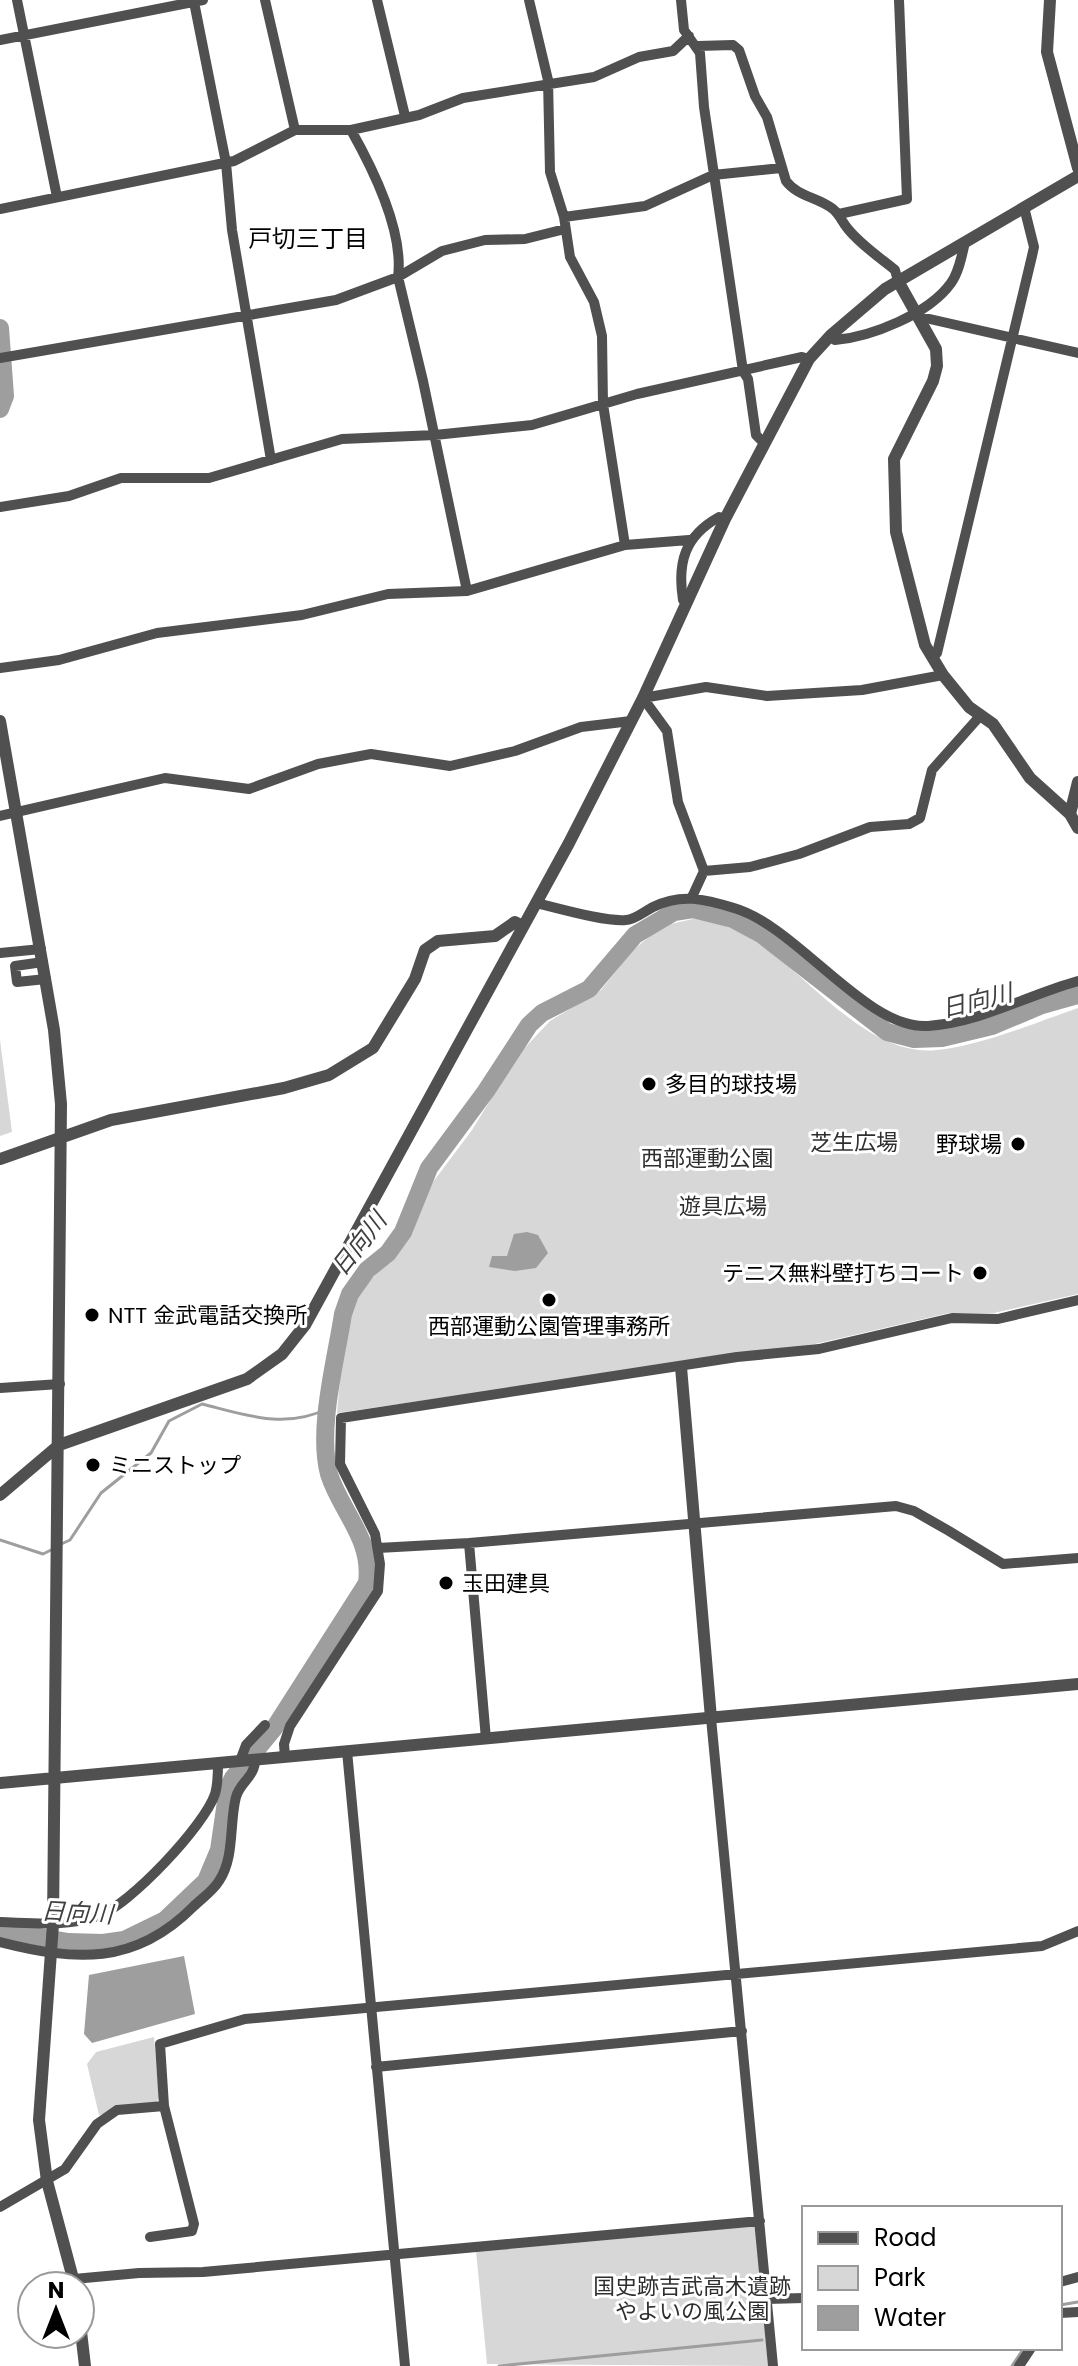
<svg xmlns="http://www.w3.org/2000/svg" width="1078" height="2366" font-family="Poppins,'Noto Sans JP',sans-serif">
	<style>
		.green { fill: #d7d7d7 }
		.water { fill: #9e9e9e }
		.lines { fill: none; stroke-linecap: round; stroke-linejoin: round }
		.stream { stroke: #9e9e9e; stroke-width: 3 }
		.river { stroke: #9e9e9e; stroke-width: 18 }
		.minor { stroke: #505050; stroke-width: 10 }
		.tertiary { stroke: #505050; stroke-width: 12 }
		.poi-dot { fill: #000; stroke: #fff; stroke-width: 3 }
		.labels { text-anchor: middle; stroke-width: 6; stroke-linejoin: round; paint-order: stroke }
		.poi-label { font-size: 22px; fill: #000; stroke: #fff; text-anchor: start }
		.park-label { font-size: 22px; fill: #2e2e2e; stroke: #fff }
		.neighbourhood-label { font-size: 24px; fill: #000; stroke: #fff }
		.water-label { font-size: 24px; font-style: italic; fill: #3f3f3f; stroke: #fff }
	</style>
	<rect width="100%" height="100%" fill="#fff"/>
	<!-- green -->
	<path class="green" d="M697 918C714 923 734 927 749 936 800 968 857 1044 919 1050 958 1055 1040 1021 1078 1008V1294L994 1313H949L815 1344 337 1413 344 1334 356 1295 406 1243 433 1182 472 1130 518 1055 550 1021 601 990 633 950 650 936 671 924Z
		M0 1040 12 1132 0 1136Z
		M154 2037 159 2097 156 2104 99 2115 87 2064 96 2052Z
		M752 2225 756 2229 768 2366 487 2364 476 2251Z"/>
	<!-- water -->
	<path class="water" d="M527 1232 538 1235 548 1253 536 1268 515 1271 489 1267 492 1256H507L514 1234Z
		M184 1956 195 2014 92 2043 84 2034 89 1975Z"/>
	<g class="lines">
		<!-- stream -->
		<path class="stream" d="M0 1540 43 1554 53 1549
			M59 1545 70 1540 101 1493 151 1453 169 1421 202 1404C246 1415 285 1430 329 1408
			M1060 2305 1078 2302
			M499 2366 762 2340
			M1012 2366 1024 2348"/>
		<!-- river -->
		<path class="river" d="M0 328 5 396 0 409
			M0 1930 68 1942 103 1943 124 1940 165 1920 206 1881 219 1850 228 1788 233 1778 275 1727 367 1583C373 1539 341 1512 329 1474 317 1429 336 1360 343 1314L350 1294 367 1270 388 1253 403 1232 429 1168 486 1091 529 1025 542 1013 589 989 635 935 674 912 693 909 733 919 761 934 887 1032 914 1039 942 1038 992 1026 1042 1005 1078 995"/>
		<!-- minor -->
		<path class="minor" d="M17 0 57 197
			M265 0 295 130
			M377 0 405 116
			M529 0 548 80 550 172 564 217 570 257 594 302 602 336 603 404 625 545
			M681 0 684 30 700 53 704 107 743 371 748 379 756 435 763 442
			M194 2 226 163 232 230 271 460
			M0 40 203 0
			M698 46 733 45 739 50 755 96 767 117 786 181C798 197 818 197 833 209 840 215 842 222 848 229 861 245 879 257 895 270L898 281
			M351 130C373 169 404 231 398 277L423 381 467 591
			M0 209 234 161 295 130H351L419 115 463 98 594 77 639 57 673 51 689 36
			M839 214 907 199 899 0
			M564 217 645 206 713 175 781 168
			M921 317 1078 353
			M830 336 835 340C871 337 929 314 951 283 959 272 962 255 965 242
			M0 358 336 300 398 277 442 251 485 240 525 239 565 229
			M0 507 69 496 121 478H209L342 439 435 435 532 425 637 394 802 357 809 359
			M687 603 683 600C677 562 685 536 719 517L725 519
			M932 657 937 653 1032 256 1034 247 1024 207
			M0 668 59 660 157 633 302 615 388 594 467 591 625 545 689 540
			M643 698 706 687 767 696 862 690 943 675
			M643 698 667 731 678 802 704 871 692 897
			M0 816 165 778 249 789 318 764 371 754 450 766 515 751 581 727 631 721
			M704 871 750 867 799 854 870 827 909 824 920 818 932 770 980 716
			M536 903C558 908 605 922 626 920 634 920 645 911 653 907 681 893 705 899 734 908 797 926 866 1030 928 1026 982 1022 1027 995 1078 981
			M0 953 41 949
			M43 962 15 966 17 982 46 979
			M0 1388 60 1384
			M378 1548 469 1543
			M711 1718 773 2366
			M486 1739 469 1543 896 1506 914 1511 949 1531 1003 1564 1078 1558
			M347 1751 405 2366
			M285 1757 284 1744 290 1726 378 1591 380 1564 375 1534 340 1464 341 1418 737 1357 819 1349 952 1318 998 1319 1078 1300
			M240 1761 246 1745 265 1725
			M0 1922C33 1923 66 1927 98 1916 129 1906 205 1825 215 1794 218 1784 218 1773 218 1763
			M0 1942C75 1961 134 1966 193 1907 201 1899 213 1891 219 1881 235 1857 229 1824 236 1797 240 1782 255 1777 255 1760
			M376 2067 742 2031
			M0 2207 65 2169 97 2124 117 2110 164 2106
			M150 2237 192 2231 194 2224 164 2106 160 2044 245 2019 1042 1946 1078 1931
			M74 2279 139 2273 203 2272 760 2221
			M1060 2282 1078 2277
			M767 2299 804 2298
			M1060 2313 1078 2312
			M1019 2366 1031 2348"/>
		<!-- tertiary -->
		<path class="tertiary" d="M1050 0 1047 52 1078 168
			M898 281 936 349 937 366 933 381 894 459 896 532 925 645 943 675 969 707 993 724 1030 778 1070 814
			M0 721 54 1030 61 1104 53 1924 39 2120 47 2181 75 2286
			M1078 782 1070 814 1078 828
			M0 1159 111 1120 284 1088 329 1075 373 1048 415 979 425 950 438 941 495 936 515 922 523 926
			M681 1367 711 1718
			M0 1495 59 1445 247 1379 282 1354 305 1325 569 843 643 698 725 519 809 359 831 335 885 289 1078 176
			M0 1783 1078 1684
			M80 2323 85 2366"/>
	</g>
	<!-- markers -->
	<g class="poi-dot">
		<circle cx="649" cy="1084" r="8"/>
		<circle cx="1018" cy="1144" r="8"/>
		<circle cx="980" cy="1273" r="8"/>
		<circle cx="549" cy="1300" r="8"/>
		<circle cx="92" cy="1315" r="8"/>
		<circle cx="93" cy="1465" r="8"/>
		<circle cx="446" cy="1583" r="8"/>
	</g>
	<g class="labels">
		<!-- poi labels -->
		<g class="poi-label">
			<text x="665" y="1092">多目的球技場</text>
			<text x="1002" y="1152" text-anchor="end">野球場</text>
			<text x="964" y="1281" text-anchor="end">テニス無料壁打ちコート</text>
			<text x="108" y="1323">NTT 金武電話交換所</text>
			<text x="549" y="1334" text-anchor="middle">西部運動公園管理事務所</text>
			<text x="109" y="1473">ミニストップ</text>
			<text x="462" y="1591">玉田建具</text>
		</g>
		<!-- park labels -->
		<g class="park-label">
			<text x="854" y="1150">芝生広場</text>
			<text x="707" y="1166">西部運動公園</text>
			<text x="723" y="1214">遊具広場</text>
			<text x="692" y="2294">国史跡吉武高木遺跡<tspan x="692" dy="25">やよいの風公園</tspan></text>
		</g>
		<!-- neighbourhood labels -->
		<g class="neighbourhood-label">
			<text x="308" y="247">戸切三丁目</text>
		</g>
		<!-- water labels -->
		<g class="water-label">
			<text transform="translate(977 1001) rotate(-14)" y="8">日向川</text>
			<text transform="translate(359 1244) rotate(-52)" y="8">日向川</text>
			<text transform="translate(77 1913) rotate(3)" y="8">日向川</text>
		</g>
	</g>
	<!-- legend -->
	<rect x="802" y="2206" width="260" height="144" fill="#ffffff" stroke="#999999" stroke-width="2"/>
	<rect x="818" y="2232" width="40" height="12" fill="#505050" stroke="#999999" stroke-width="2"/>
	<text x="874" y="2246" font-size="24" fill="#000000">Road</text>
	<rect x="818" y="2266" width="40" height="24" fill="#d7d7d7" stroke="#999999" stroke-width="2"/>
	<text x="874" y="2286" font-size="24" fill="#000000">Park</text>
	<rect x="818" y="2306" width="40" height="24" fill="#9e9e9e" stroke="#999999" stroke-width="2"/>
	<text x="874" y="2326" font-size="24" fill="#000000">Water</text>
	<!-- north arrow -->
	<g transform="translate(56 2310)"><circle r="38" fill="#ffffff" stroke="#999999" stroke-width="2"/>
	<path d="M0-6L14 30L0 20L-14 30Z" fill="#000000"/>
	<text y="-12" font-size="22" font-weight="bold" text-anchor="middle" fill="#000000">N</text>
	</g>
</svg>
